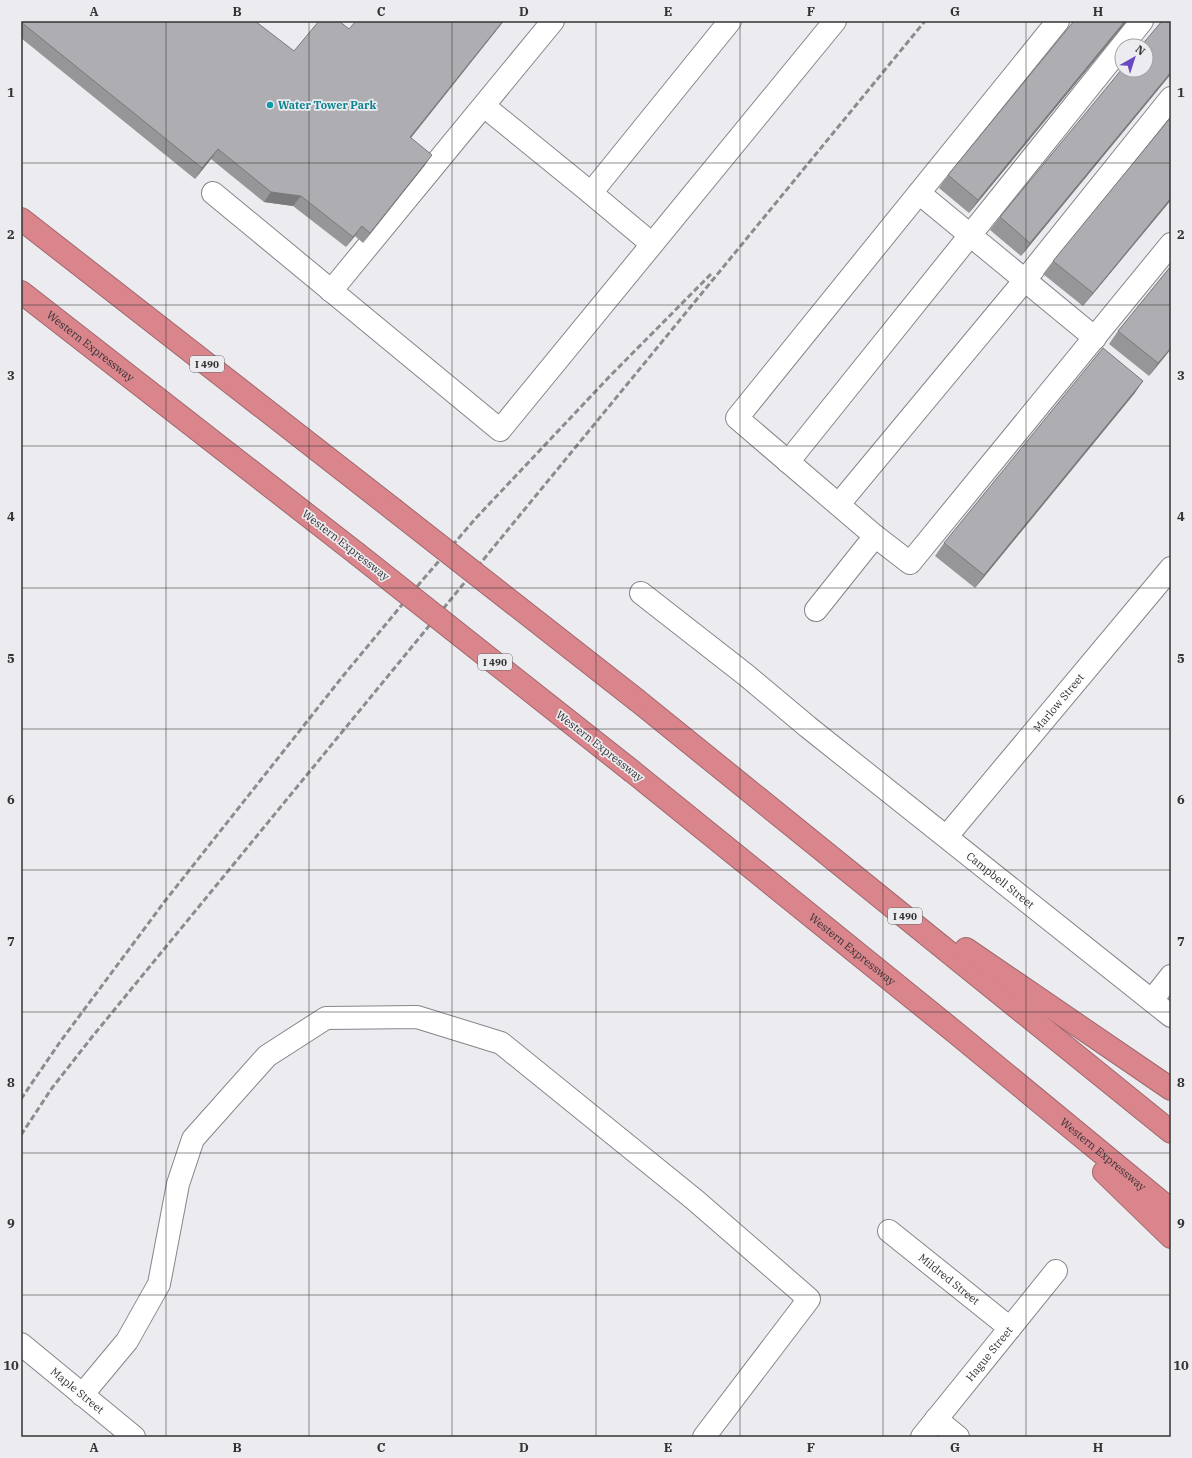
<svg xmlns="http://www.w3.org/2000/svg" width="1192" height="1458" font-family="'IBM Plex Serif',serif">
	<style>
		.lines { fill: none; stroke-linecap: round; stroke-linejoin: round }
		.minor-casing { stroke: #868589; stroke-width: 24 }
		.highway-casing { stroke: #9f686d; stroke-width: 24 }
		.minor { stroke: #fff; stroke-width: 22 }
		.highway { stroke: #d9858b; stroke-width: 22 }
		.rail { stroke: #8c8c8f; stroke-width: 3; stroke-dasharray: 6 3; stroke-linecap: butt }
		.highway-bridge-casing { stroke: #9f686d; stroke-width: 24; stroke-linecap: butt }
		.highway-bridge { stroke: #d9858b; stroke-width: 22 }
		.wall { fill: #969598 }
		.shaded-wall { fill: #7a797c }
		.building { fill: #aeadb1; stroke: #7a797c }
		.grid { fill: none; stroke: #333334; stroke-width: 1; stroke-opacity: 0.55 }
		.culture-dot { fill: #0f9aa8; stroke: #ececf0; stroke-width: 1.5 }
		.labels { text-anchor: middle; stroke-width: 3.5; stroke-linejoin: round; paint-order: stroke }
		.shield { fill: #ececf0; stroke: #6a6a6c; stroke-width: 1 }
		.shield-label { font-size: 10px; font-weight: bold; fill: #333334 }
		.culture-label { font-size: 11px; font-weight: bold; fill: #0d838f; stroke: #ececf0; text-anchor: start }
		.street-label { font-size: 11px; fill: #333334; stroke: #ececf0 }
		.neatline { fill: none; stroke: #333334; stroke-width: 1.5 }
		.grid-label { font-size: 13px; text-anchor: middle; font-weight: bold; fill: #333334 }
	</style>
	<rect width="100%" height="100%" fill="#ececf0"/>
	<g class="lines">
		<!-- minor casing -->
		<g class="minor-casing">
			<g id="minor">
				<path d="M1058 21 737 418 875 536 910 563 1171 244"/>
				<path d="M484 106 591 193 730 21"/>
				<path d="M213 193 500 430 835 21"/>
				<path d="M591 193 652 244"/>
				<path d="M919 193 1095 338"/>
				<path d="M331 291 553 21"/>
				<path d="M788 462 1142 21"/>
				<path d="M839 504 1025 280 1171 98"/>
				<path id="s1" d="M641 593 746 675 808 727 1171 1016"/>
				<path d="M816 610 875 536"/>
				<path id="s2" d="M947 836 1171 568"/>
				<path d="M1152 1000 1171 976"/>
				<path id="s3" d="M889 1231 1010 1328"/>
				<path id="s4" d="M21 1344 134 1437"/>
				<path d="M82 1395 127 1341 159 1284 178 1184 193 1139 267 1056 326 1018 417 1017 501 1043 695 1200 809 1299 704 1437"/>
				<path d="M936 1419 958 1437"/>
				<path id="s5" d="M922 1437 1056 1271"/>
			</g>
		</g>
		<!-- highway casing -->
		<g class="highway-casing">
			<g id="highway">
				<path d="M21 219 393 509"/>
				<path id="s6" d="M21 292 356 553"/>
				<path d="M638 701 1171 1132"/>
				<path id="s7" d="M633 772 956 1033 1171 1210"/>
				<path d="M966 949 1171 1089"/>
				<path d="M1104 1172 1171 1237"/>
			</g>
		</g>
		<!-- minor -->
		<use href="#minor" class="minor"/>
		<!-- highway -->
		<use href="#highway" class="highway"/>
		<!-- rail -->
		<path class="rail" d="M21 1099 60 1042 165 901 343 676 420 583 476 518 610 376 711 274
			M21 1135 52 1088 92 1037 925 21"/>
		<!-- highway-bridge casing -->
		<g class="highway-bridge-casing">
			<path id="highway-bridge" d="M393 509 638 701
				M356 553 633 772"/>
		</g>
		<!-- highway-bridge -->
		<use href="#highway-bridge" class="highway-bridge"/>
	</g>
	<!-- wall -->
	<path class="wall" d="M21 21 294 51 411 138 425 165 363 243 355 236 346 247 293 206 264 202 211 159 195 179 21 38Z
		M1074 21H1127L969 213 939 188 948 175Z
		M1171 21V74L1021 256 990 230 1000 217Z
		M1171 117V200L1083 306 1043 274 1053 261Z
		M1171 266V349L1149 376 1109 344 1118 331Z
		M1143 381 1134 394 975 588 935 556 944 543Z"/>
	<!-- shaded-wall -->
	<path class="shaded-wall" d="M503 21H504L403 148 410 137Z
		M1125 21H1127L969 213 978 200Z
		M1171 72V74L1021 256 1030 243Z
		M218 149 211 159 195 179 202 168Z
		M432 155 425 165 363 243 370 233Z
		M271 192 301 196 293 206 264 202Z
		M1171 198V200L1083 306 1093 293Z
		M362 226 355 236 346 247 353 237Z
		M1171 348V349L1149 376 1158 363Z
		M1143 381 1134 394 975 588 984 575Z"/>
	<!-- building -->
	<path class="building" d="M21 21H255L294 51 319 21H339L349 29 356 21H503L410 137 432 155 370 233 362 226 353 237 301 196 271 192 218 149 202 168 21 22Z
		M1074 21H1125L978 200 948 175Z
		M1162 21H1171V72L1030 243 1000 217 1122 69V70H1146V46H1141Z
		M1171 117V198L1093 293 1053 261Z
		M1171 266V348L1158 363 1118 331Z
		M1103 348 1143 381 984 575 944 543Z"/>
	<!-- grid -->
	<path class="grid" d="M166 21V1437M309 21V1437M452 21V1437M596 21V1437M740 21V1437M883 21V1437M1026 21V1437M21 163H1171M21 305H1171M21 446H1171M21 588H1171M21 729H1171M21 870H1171M21 1012H1171M21 1153H1171M21 1295H1171"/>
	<!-- markers -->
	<circle class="culture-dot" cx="270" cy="105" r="4"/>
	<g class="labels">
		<!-- shield labels -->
		<g class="shield">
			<rect x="190" y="356" width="34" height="16" rx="3"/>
			<rect x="478" y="654" width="34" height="16" rx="3"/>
			<rect x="888" y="908" width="34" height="16" rx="3"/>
		</g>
		<g class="shield-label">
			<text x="207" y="368">I 490</text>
			<text x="495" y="666">I 490</text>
			<text x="905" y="920">I 490</text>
		</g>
		<!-- culture labels -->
		<g class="culture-label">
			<text x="278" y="109">Water Tower Park</text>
		</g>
		<!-- street labels -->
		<g class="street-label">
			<text dy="4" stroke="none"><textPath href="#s6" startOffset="88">Western Expressway</textPath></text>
			<text transform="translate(346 545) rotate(38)" y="4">Western Expressway</text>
			<text dy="4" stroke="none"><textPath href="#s2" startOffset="174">Marlow Street</textPath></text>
			<text transform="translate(600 746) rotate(38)" y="4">Western Expressway</text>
			<text dy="4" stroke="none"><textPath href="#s1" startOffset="460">Campbell Street</textPath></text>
			<text dy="4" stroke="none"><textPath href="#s7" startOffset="282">Western Expressway</textPath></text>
			<text dy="4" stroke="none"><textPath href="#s7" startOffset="606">Western Expressway</textPath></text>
			<text dy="4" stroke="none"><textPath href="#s3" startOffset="77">Mildred Street</textPath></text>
			<text dy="4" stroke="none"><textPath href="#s5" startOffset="107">Hague Street</textPath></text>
			<text dy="4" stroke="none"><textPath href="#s4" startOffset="73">Maple Street</textPath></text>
		</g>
	</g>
	<!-- border -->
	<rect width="1192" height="1458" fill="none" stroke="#ececf0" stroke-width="44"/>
	<!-- north arrow -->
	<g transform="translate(1134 58) rotate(39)"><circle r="19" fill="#ececf0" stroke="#a2a2a5"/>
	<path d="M0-3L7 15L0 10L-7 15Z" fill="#6a47c0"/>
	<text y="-6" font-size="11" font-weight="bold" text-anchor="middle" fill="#333334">N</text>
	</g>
	<rect x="22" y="22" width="1148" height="1414" class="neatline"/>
	<g class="grid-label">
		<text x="94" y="16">A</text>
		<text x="237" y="16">B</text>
		<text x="381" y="16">C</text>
		<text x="524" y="16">D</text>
		<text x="668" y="16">E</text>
		<text x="811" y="16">F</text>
		<text x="955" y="16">G</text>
		<text x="1098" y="16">H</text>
		<text x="11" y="97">1</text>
		<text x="1181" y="97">1</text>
		<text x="11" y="239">2</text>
		<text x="1181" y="239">2</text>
		<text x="11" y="380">3</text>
		<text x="1181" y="380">3</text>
		<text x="11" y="521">4</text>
		<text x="1181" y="521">4</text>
		<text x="11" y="663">5</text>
		<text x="1181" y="663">5</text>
		<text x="11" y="804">6</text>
		<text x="1181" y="804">6</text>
		<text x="11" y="946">7</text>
		<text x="1181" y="946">7</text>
		<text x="11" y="1087">8</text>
		<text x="1181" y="1087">8</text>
		<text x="11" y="1228">9</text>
		<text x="1181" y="1228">9</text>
		<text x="11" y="1370">10</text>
		<text x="1181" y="1370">10</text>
		<text x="94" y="1452">A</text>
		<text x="237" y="1452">B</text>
		<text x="381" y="1452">C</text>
		<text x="524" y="1452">D</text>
		<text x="668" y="1452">E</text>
		<text x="811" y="1452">F</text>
		<text x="955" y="1452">G</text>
		<text x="1098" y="1452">H</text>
	</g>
</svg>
